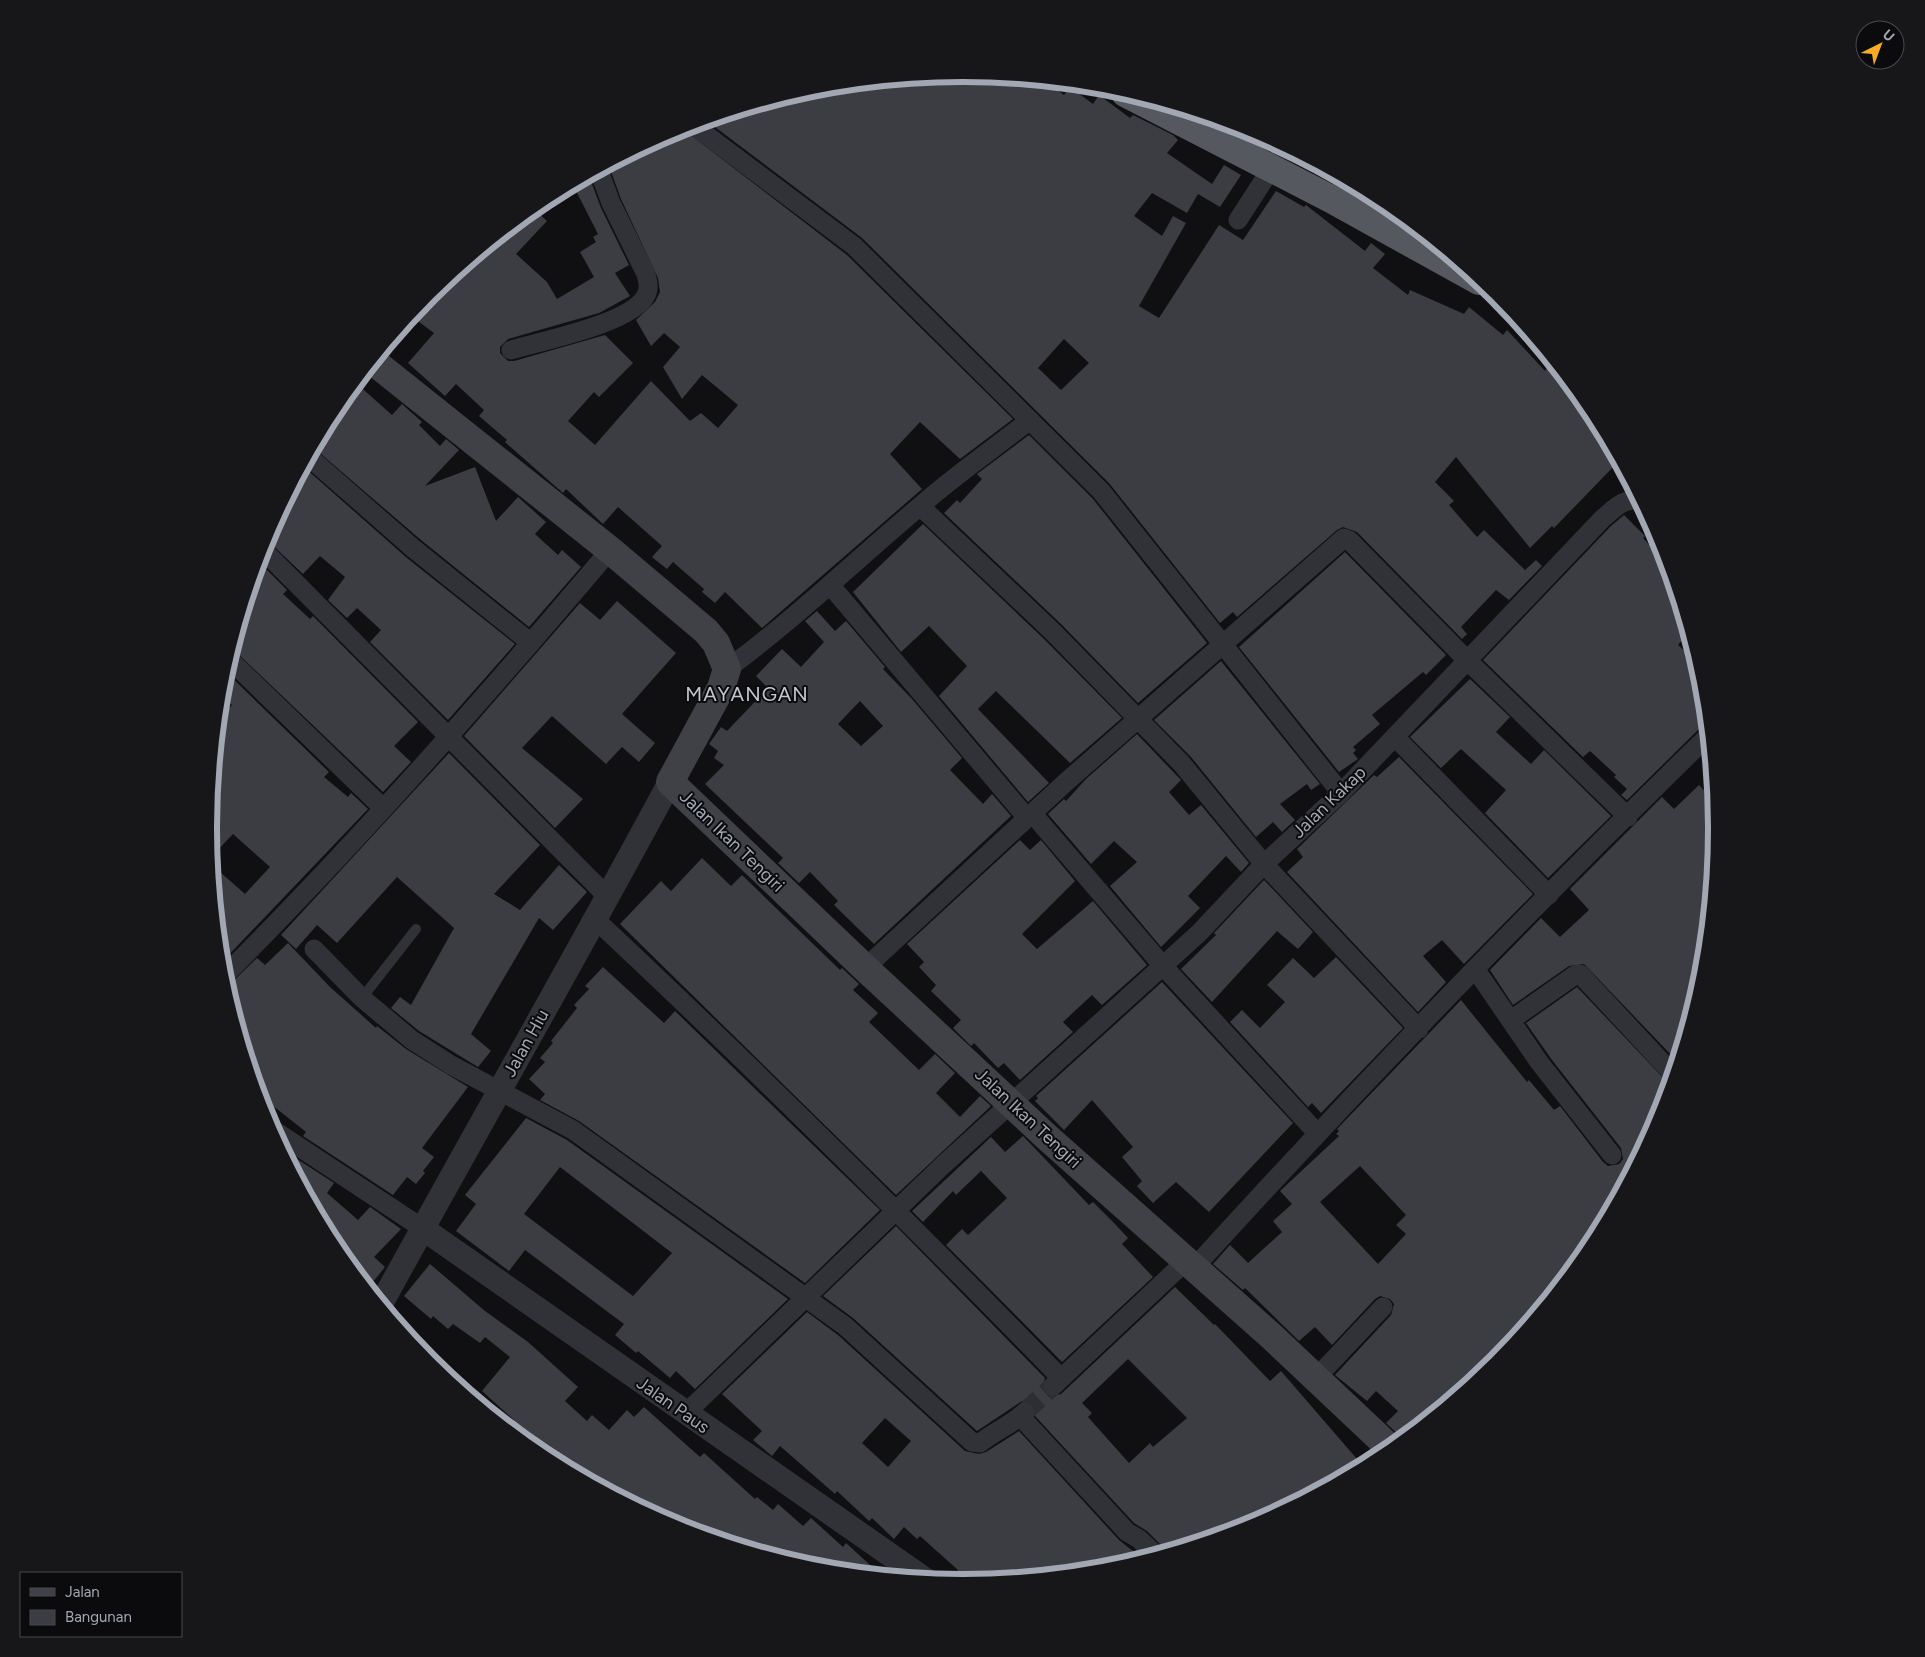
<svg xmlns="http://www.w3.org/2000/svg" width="1925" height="1657" font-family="Figtree,sans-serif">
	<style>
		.building { fill: #3c3d42; fill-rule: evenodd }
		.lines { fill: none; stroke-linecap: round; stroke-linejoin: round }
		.minor-tunnel { stroke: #2d2e32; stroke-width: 19; stroke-dasharray: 19 9; stroke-linecap: butt }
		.service { stroke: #313237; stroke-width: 10 }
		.minor { stroke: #313237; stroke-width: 19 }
		.tertiary { stroke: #313237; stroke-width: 24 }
		.secondary { stroke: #3f4147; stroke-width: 28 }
		.trunk { stroke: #55585f; stroke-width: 28 }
		.labels { text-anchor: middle; stroke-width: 4; stroke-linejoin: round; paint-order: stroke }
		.street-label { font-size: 18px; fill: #a1a7b3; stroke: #0b0b0d }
		.quarter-label { font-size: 20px; letter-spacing: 1px; fill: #c2c6cf; stroke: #0b0b0d }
		.rim { fill: none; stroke: #a1a7b3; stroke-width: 6 }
	</style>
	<rect width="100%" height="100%" fill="#101012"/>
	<!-- building -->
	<path class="building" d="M963 74 1046 82 1064 95 1070 87 1093 104 1099 95 1130 118 1133 115 1173 135 1178 140 1167 153 1212 184 1224 165 1241 175 1220 207 1198 194 1187 213 1152 193 1134 216 1162 236 1173 216 1186 223 1139 306 1159 318 1219 225 1243 240 1276 191 1304 207 1306 205 1365 251 1371 243 1385 254 1373 268 1408 295 1410 290 1464 314 1469 307 1503 335 1507 330 1545 371 1547 368 1588 407 1618 462 1554 528 1552 526 1530 548 1456 457 1435 482 1454 501 1449 505 1477 537 1484 530 1525 570 1536 560 1542 566 1509 600 1496 590 1461 627 1467 634 1462 639 1357 532 1343 527 1337 530 1237 617 1233 612 1220 623 1109 483 862 238 707 121 816 88ZM1064 339 1089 363 1061 390 1038 368Z
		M683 129 847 255 1013 419 960 459 920 422 890 454 922 489 762 628 725 592 715 603 702 592 704 589 673 562 667 569 652 557 662 546 618 507 603 524 566 489 563 493 505 442 507 440 479 416 484 410 456 384 445 396 408 363 434 333 411 316 429 295 534 209 547 221 516 254 547 282 557 299 594 277 580 252 596 242 593 237 598 234 573 185 589 176 601 208 629 265 615 273 630 296 599 313 508 339 500 347V353L508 361H514L605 335 633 363 599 397 594 392 568 421 595 445 651 381 690 421 701 413 718 428 738 405 702 375 682 399 663 367 680 347 664 333 651 346 636 320 655 302 660 292 658 278 621 199 609 166 674 131Z
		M356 383 392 415 402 404 422 422 419 425 440 446 446 439 459 450 425 486 475 467 496 521 518 497 546 522 535 534 558 555 562 550 581 567 529 627 421 540 314 448 335 409Z
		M1029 435 1093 499 1207 643 1138 703 1061 624 944 513 957 500 960 503 982 479 977 474Z
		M304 467 407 558 515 644 448 720 370 642 381 630 357 608 347 618 328 600 345 577 320 556 303 574 266 539Z
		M1624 515 1645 536 1643 538 1667 564 1688 633 1678 645 1697 662 1703 682 1707 725 1700 728 1627 800 1621 795 1627 789 1614 777 1616 775 1590 751 1583 757 1483 660 1611 526Z
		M923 524 1045 640 1122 718 1070 763 996 691 978 709 1049 783 1028 802 939 696 967 666 929 626 901 652 853 592Z
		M1345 552 1446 655 1426 675 1423 672 1372 715 1380 724 1353 747 1356 750 1353 753 1358 759 1339 772 1239 647Z
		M259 562 287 590 283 594 310 619 313 616 418 722 394 746 411 762 383 792 232 648Z
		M617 601 676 653 622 714 655 743 639 762 622 747 606 764 552 716 522 748 583 799 555 828 464 736 580 603 600 620Z
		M817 611 835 631 846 621 885 667 883 669 912 699 962 758 950 770 983 804 992 794 1011 816 874 944 834 905 838 901 810 872 799 883 778 863 783 858 705 784 724 765 714 758 718 751 709 744 721 727 727 731 768 688 756 676 782 649 801 667 824 642 805 621ZM860 701 883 726 861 746 838 724Z
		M1221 661 1320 784 1311 790 1307 784 1280 804 1295 820 1282 832 1273 822 1256 837 1191 757 1154 720Z
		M225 671 329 772 324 777 348 797 351 793 368 809 221 963 211 864 245 894 270 867 233 834 211 857 208 828 219 719 232 705 221 694Z
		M1470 679 1510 717 1496 732 1531 764 1544 750 1611 816 1548 878 1485 813 1506 790 1461 749 1441 768 1410 737Z
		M1137 734 1181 780 1169 792 1189 815 1201 805 1249 863 1241 872 1226 856 1188 896 1200 908 1161 947 1110 886 1137 862 1114 841 1091 864 1048 814 1064 799 1066 801 1086 779Z
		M449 753 540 845 494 894 520 910 559 865 587 892 553 930 539 918 471 1034 491 1051 478 1067 419 1031 391 1008 400 997 411 1005 454 928 397 877 337 943 317 925 296 949 281 935Z
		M1399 757 1533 894 1464 964 1442 940 1423 956 1446 982 1418 1012 1287 872 1303 857 1297 849 1374 775 1377 777Z
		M1699 785 1714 801 1717 829 1703 976 1677 1061 1584 964 1569 966 1513 1005 1490 970 1541 918 1560 937 1589 910 1570 889 1662 797 1674 809Z
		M1020 840 1030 850 1041 840 1075 881 1022 934 1037 949 1093 901 1147 965 1102 1005 1092 995 1063 1022 1073 1032 1020 1080 1004 1063 998 1068 974 1043 971 1046 953 1028 961 1020 931 991 936 985 919 967 924 962 907 944Z
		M702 858 731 886 742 875 840 970 842 968 859 984 853 990 878 1013 869 1022 919 1070 935 1054 955 1073 936 1093 960 1117 980 1096 991 1106 896 1195 620 924 661 881 671 891Z
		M1264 880 1313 932 1298 949 1277 931 1212 1002 1181 969 1216 935 1214 933Z
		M288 943 330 987 376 1028 377 1026 406 1049 468 1087 422 1148 434 1157 423 1171 425 1173 416 1184 407 1177 393 1195 303 1136 306 1132 272 1105 269 1108 260 1100 226 988 257 958 265 965Z
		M1336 957 1403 1028 1321 1113 1312 1103 1308 1107 1230 1022 1242 1010 1260 1028 1285 1002 1267 985 1293 958 1314 978Z
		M603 967 664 1023 675 1011 880 1210 805 1283 579 1121 540 1100 545 1094 529 1079 545 1062 540 1058 553 1043 551 1041 577 1008 574 1005 589 989 585 986Z
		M1162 982 1293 1123 1209 1212 1176 1182 1153 1203 1137 1186 1142 1181 1122 1157 1133 1147 1092 1100 1064 1130 1035 1101 1038 1098 1036 1096Z
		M1577 987 1670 1085 1660 1118 1604 1222 1579 1247 1586 1253 1496 1362 1489 1368 1482 1362 1431 1416 1403 1439 1386 1423 1398 1411 1376 1391 1367 1401 1335 1375 1391 1315 1394 1304 1390 1299 1380 1296 1375 1299 1332 1345 1315 1327 1299 1341 1245 1288 1243 1290 1213 1264 1230 1245 1248 1263 1282 1232 1273 1221 1292 1204 1280 1191 1339 1136 1336 1134 1339 1131 1337 1129 1461 1000 1527 1082 1529 1080 1554 1110 1560 1106 1603 1162 1608 1166 1619 1164 1623 1159 1621 1148 1552 1060 1526 1023ZM1360 1166 1406 1215 1396 1225 1406 1234 1378 1264 1320 1202Z
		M526 1118 567 1140 788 1299 695 1389 676 1371 670 1378 638 1351 636 1353 615 1335 624 1324 525 1250 509 1271 456 1231 476 1204 465 1195ZM560 1167 672 1253 633 1296 524 1214Z
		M1023 1136 1089 1205 1093 1202 1115 1224 1128 1238 1122 1244 1153 1277 1062 1362 946 1245 962 1229 968 1235 1007 1198 981 1171 956 1195 953 1191 923 1222 912 1211 991 1137 1005 1152Z
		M294 1157 334 1183 327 1193 358 1220 370 1207 401 1229 374 1257 385 1267 368 1288 335 1248 324 1227 331 1219 309 1200 289 1163Z
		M896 1226 1045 1378 1042 1388 1049 1397 1061 1394 1175 1287 1214 1325 1215 1324 1270 1381 1281 1371 1363 1466 1251 1526 1167 1551 1147 1531 1134 1523 1035 1416 1033 1404 1022 1401 977 1431 853 1318 823 1296ZM1128 1359 1187 1418 1153 1447 1150 1443 1129 1463 1088 1417 1092 1413 1082 1403Z
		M430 1264 485 1311 528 1342 578 1387 565 1401 587 1421 592 1415 609 1430 627 1410 634 1417 644 1407 700 1457 704 1453 755 1499 757 1497 773 1510 778 1504 803 1526 811 1518 843 1547 846 1543 881 1575 815 1569 673 1526 543 1456 512 1430 515 1426 512 1423 514 1420 482 1391 510 1357 485 1337 480 1343 453 1324 448 1329 433 1316 431 1319 404 1296Z
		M807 1312 838 1335 965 1451 979 1454 986 1452 1019 1431 1119 1540 1143 1559 1109 1569 963 1583 954 1575 958 1570 920 1536 917 1539 904 1527 894 1539 872 1518 869 1521 837 1491 835 1494 780 1446 772 1456 766 1451 753 1440 762 1431 722 1394ZM885 1418 911 1441 888 1467 862 1443Z"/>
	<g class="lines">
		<!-- minor-tunnel -->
		<path class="minor-tunnel" d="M1025 1412 1053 1386"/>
		<!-- service -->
		<path class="service" d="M1332 198 1341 179
			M362 998 416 929"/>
		<!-- minor -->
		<path class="minor" d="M693 125 854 246 1101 491 1341 793
			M1238 220 1271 169
			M511 350C541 341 629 324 645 297 650 289 648 282 646 274L611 203 599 171
			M309 457 414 549 531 643
			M920 506 1053 632 1182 764 1264 864 1419 1029
			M262 549 608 897
			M831 586 1027 818
			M229 659 383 808
			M727 669C795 619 855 561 919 507 954 476 993 449 1030 420
			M1395 737 1549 895
			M1032 813 1163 966 1317 1133
			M596 920C755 1069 909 1222 1061 1378
			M314 949 362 998 412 1040 451 1065 573 1130 845 1326 972 1442 980 1443C995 1431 1011 1425 1025 1412
			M865 968 1066 782 1344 538 1349 540 1467 660 1628 817
			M1476 970 1539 1062 1612 1155
			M223 977C358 842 486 697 610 550
			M1511 1020 1575 975 1580 974 1673 1074
			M272 1129 422 1228
			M1193 1269C1359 1086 1531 908 1708 736
			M1316 1378 1383 1307
			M1053 1386 1185 1262
			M686 1413 942 1166 1199 933 1264 864 1341 793 1603 518C1614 509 1624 497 1639 501
			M1020 1416 1127 1532 1139 1539 1156 1555"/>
		<!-- tertiary -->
		<path class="tertiary" d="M422 1228 926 1580
			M381 1304C477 1129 576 957 670 782"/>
		<!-- secondary -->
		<path class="secondary" d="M374 362 610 550 706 631 716 643 727 669 721 688 670 782 865 968 1049 1139 1270 1335 1391 1449"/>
		<!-- trunk -->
		<path class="trunk" d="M1125 93 1331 199 1479 281"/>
	</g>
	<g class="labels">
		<!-- street labels -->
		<g class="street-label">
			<text transform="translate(1329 802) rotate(-44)" y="6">Jalan Kakap</text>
			<text transform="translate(732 841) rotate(44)" y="6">Jalan Ikan Tengiri</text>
			<text transform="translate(526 1043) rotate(-61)" y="6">Jalan Hiu</text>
			<text transform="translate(1028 1118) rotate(43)" y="6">Jalan Ikan Tengiri</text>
			<text transform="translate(673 1405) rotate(35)" y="6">Jalan Paus</text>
		</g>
		<!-- quarter labels -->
		<g class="quarter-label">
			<text x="747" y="701">MAYANGAN</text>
		</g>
	</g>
	<!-- crop -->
	<path d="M0 0H1925V1657H0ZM962 82H963A745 745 0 0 1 1708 827V829A745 745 0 0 1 963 1574H962A745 745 0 0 1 217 829V827A745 745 0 0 1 962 82Z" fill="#17171a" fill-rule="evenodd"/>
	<path class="rim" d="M962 82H963A745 745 0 0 1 1708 827V829A745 745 0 0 1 963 1574H962A745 745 0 0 1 217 829V827A745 745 0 0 1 962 82Z"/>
	<!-- legend -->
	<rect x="20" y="1572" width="162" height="65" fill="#0b0b0d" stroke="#47494f"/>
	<rect x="30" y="1588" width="25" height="8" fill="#3f4147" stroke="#47494f"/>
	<text x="65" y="1597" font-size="15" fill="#a1a7b3">Jalan</text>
	<rect x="30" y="1610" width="25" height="15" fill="#3c3d42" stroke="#47494f"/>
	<text x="65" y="1622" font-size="15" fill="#a1a7b3">Bangunan</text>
	<!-- north arrow -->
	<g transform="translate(1880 45) rotate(42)"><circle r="24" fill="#0b0b0d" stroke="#47494f"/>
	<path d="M0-4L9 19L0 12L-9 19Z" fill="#f6ac24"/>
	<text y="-8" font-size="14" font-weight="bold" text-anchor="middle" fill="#a1a7b3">U</text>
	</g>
</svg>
